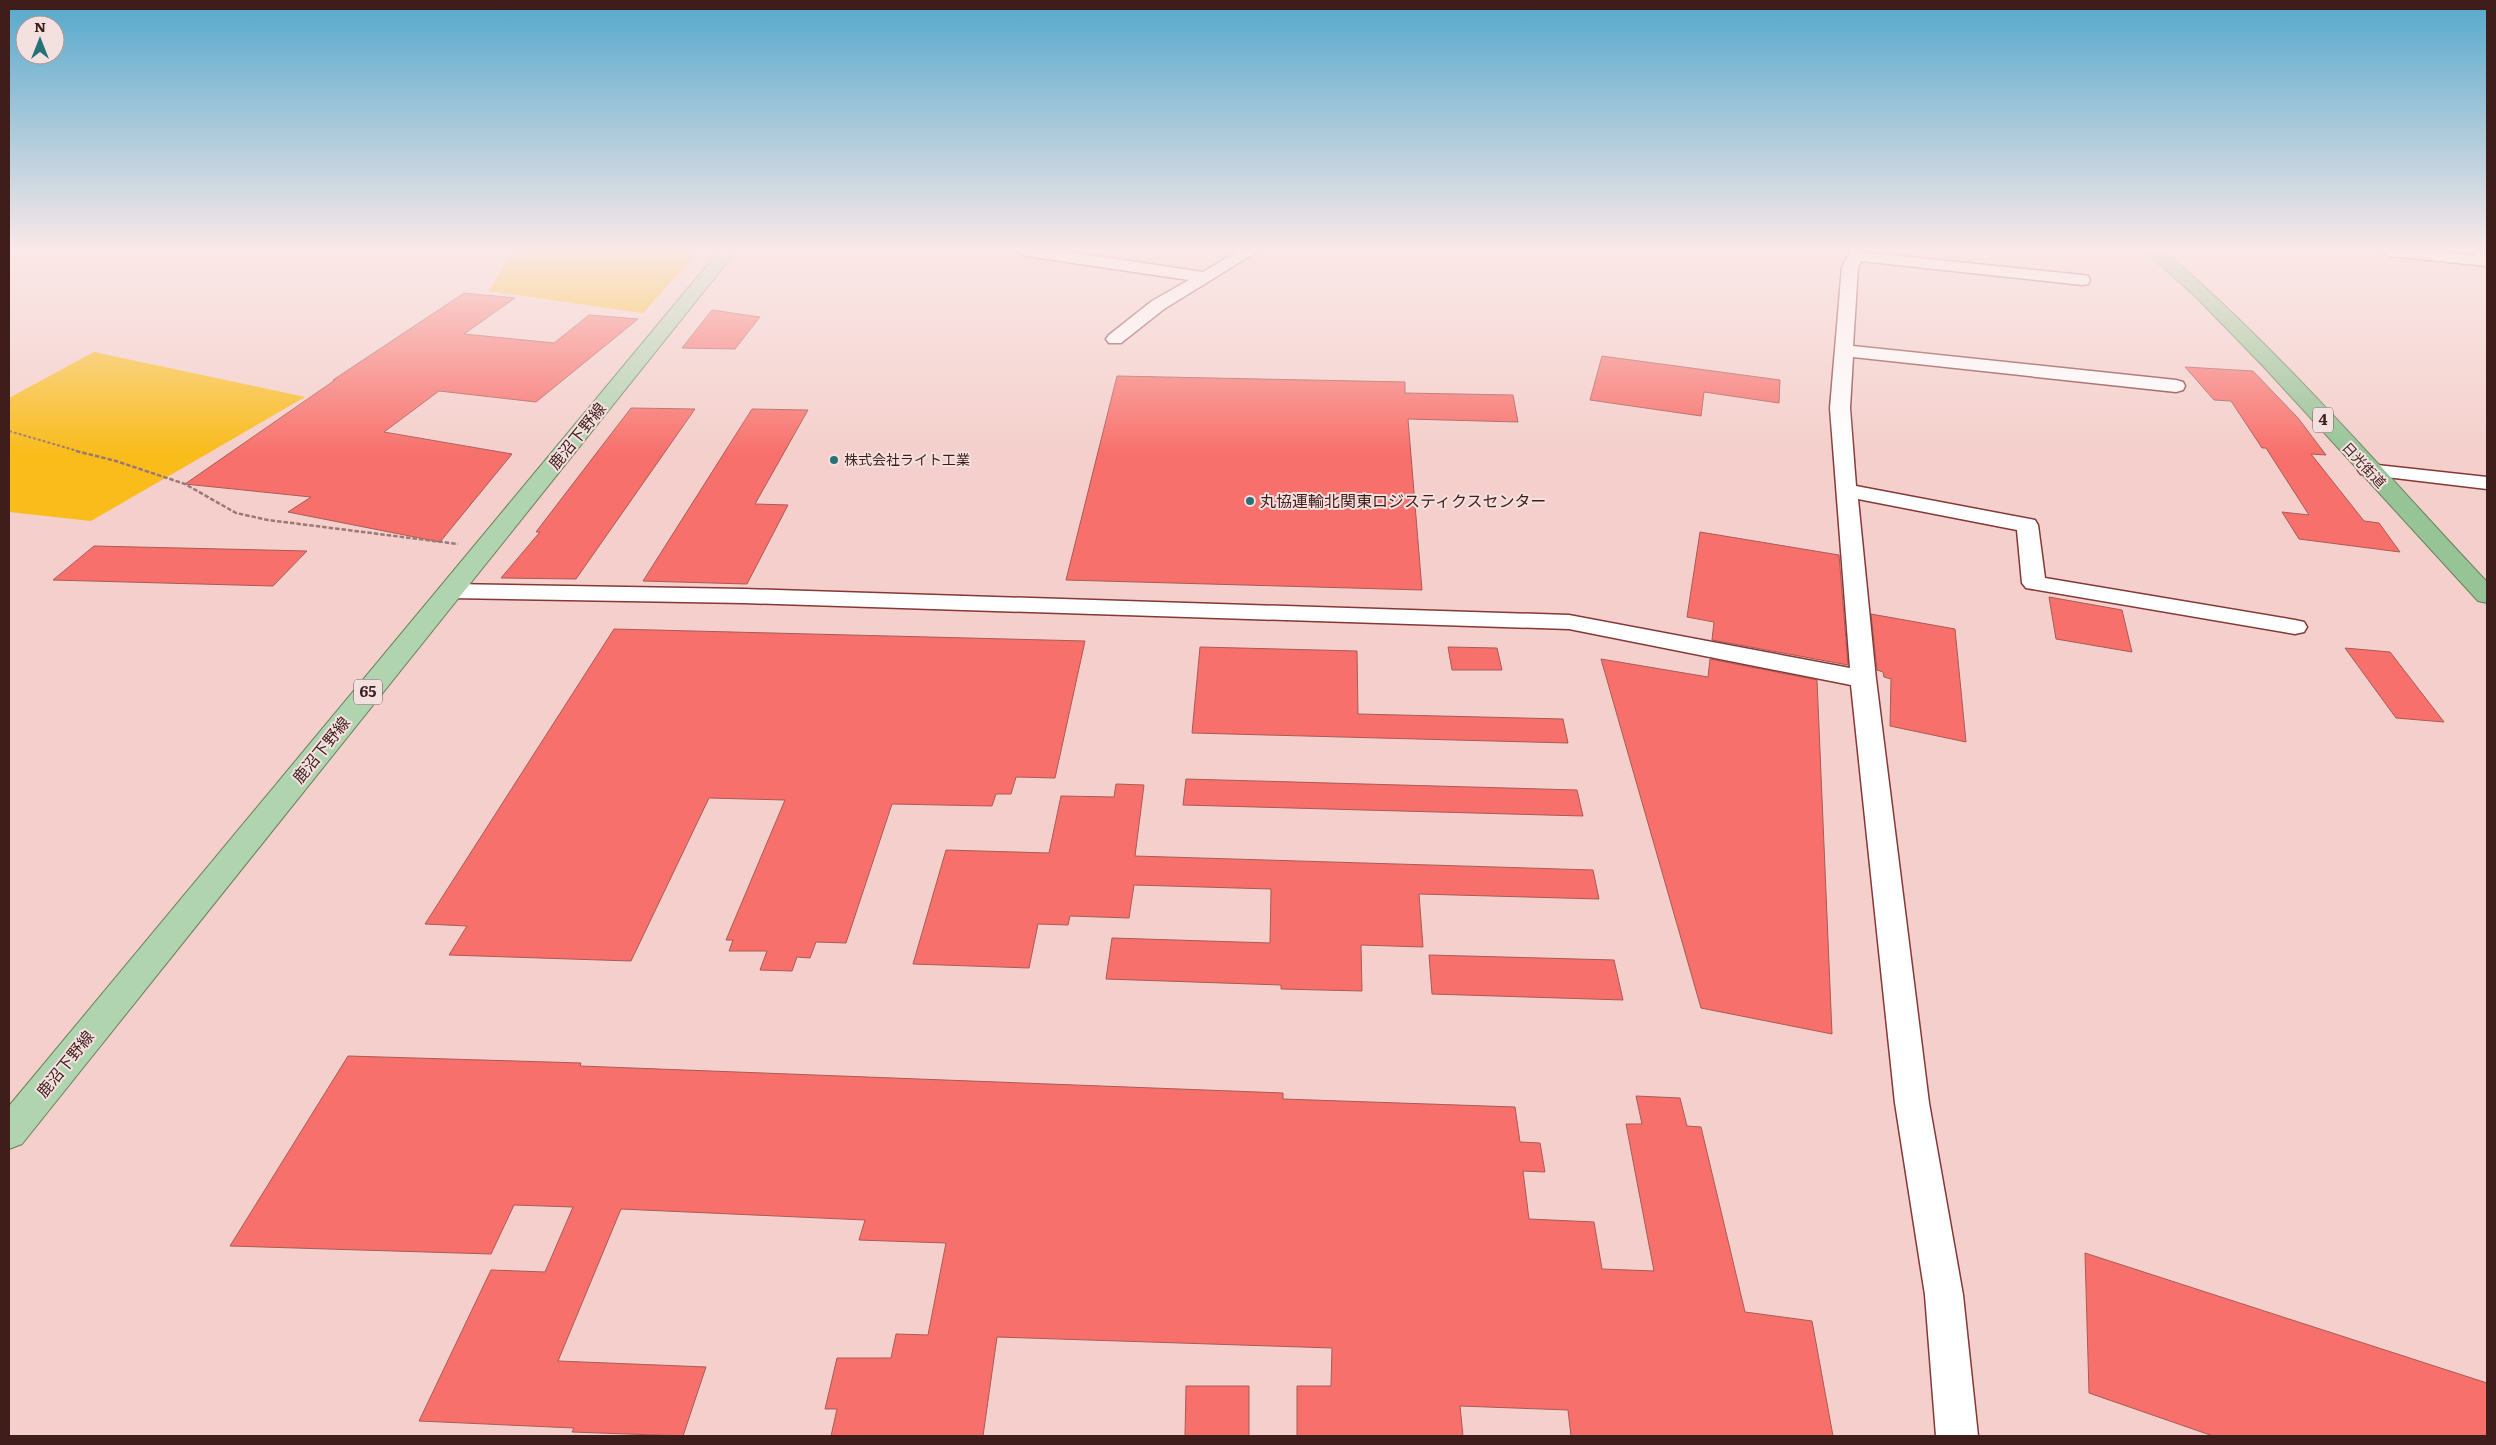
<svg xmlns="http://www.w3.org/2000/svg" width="2496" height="1445" font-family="Literata,'Noto Sans JP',serif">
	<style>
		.green { fill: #f9bc1b }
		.building { fill: #f8706b; stroke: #aa5a55 }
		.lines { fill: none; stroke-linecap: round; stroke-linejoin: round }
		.minor-casing { stroke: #853836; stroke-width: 3 }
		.primary-casing { stroke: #668059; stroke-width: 2 }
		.trunk-casing { stroke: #668059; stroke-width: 2 }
		.path-far1 { stroke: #9b7875; stroke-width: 2; stroke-dasharray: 3 2; stroke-linecap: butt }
		.path { stroke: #9b7875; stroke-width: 2.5; stroke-dasharray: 4.5 2; stroke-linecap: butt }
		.minor { fill: #fff; fill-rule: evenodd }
		.primary { fill: #b0d3b0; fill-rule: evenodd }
		.trunk { fill: #96c496; fill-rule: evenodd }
		.poi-dot { fill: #277178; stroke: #f4e1df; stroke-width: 2 }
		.labels { text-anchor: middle; stroke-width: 4; stroke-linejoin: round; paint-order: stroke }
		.far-poi-label { font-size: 14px; fill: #3e1d1b; stroke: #f4e1df; text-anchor: start }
		.far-street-label { font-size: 14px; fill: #3e1d1b; stroke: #f4e1df }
		.shield { fill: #f4e1df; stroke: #755856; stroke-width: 1 }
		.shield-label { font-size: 15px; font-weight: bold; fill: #3e1d1b }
		.street-label { font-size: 16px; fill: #3e1d1b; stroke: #f4e1df }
		.poi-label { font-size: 16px; fill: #3e1d1b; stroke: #f4e1df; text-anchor: start }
	</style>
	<rect width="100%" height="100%" fill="#f4cfcb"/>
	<!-- green -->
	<path class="green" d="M513 251H699L643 313 489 291Z
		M94 352 305 397 91 521 9 512V398Z"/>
	<!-- building -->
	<path class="building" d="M464 293 515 298 464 334 554 343 589 315 638 319 536 402 439 391 384 432 512 454 440 542 288 512 311 497 185 484 335 380H333Z
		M712 310 760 317 735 349 682 348Z
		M1602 356 1780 380 1779 403 1704 392 1701 416 1590 400Z
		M2185 367 2253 371 2298 418 2326 455 2311 454 2364 521 2379 523 2400 552 2299 539 2282 512 2309 515 2266 448H2262L2231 401 2214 400Z
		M1117 376 1405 382V393L1513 395 1518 422 1408 419 1422 590 1066 580Z
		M631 408 695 409 576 579 501 578 540 532H536Z
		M752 409 808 410 755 504 788 505 747 584 643 581Z
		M1700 532 1839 555 1848 665 1712 640 1714 622 1687 617Z
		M94 546 307 551 273 586 53 580Z
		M2049 597 2122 610 2132 652 2056 639Z
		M1871 614 1955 629 1966 742 1890 726 1891 679 1884 677 1883 672 1877 670Z
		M614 629 1085 641 1055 778 1016 777 1011 794H996L992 806 892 804 846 943 816 942 810 958 797 957 792 971 760 970 767 951H729L733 940H726L785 800 709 798 631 961 449 955 467 926 425 924Z
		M1200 647 1357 651 1358 714 1563 719 1568 743 1192 733Z
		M1448 647 1497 648 1502 670H1452Z
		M2345 648 2390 652 2444 722 2396 718Z
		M1601 659 1708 677 1710 659 1817 680 1832 1034 1701 1008Z
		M1186 779 1577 790 1583 816 1183 805Z
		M1116 784 1144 785 1135 856 1593 870 1599 899 1419 894 1423 947 1361 945 1362 991 1281 989V985L1106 979 1112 938 1270 943 1271 889 1134 885 1129 918 1070 916 1068 925 1038 924 1029 968 913 964 946 850 1049 853 1061 796 1114 797Z
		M1429 955 1614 960 1623 1000 1432 994Z
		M348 1056 581 1063 580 1066 1283 1093V1099L1515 1107 1520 1142 1540 1143 1545 1172 1523 1171 1529 1219 1594 1222 1602 1269 1654 1271 1626 1124H1642L1636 1096 1680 1098 1687 1126 1701 1127 1745 1312 1812 1321 1833 1436H1571L1568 1410 1460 1406 1463 1436H1297V1386H1331L1332 1348 997 1337 983 1436H831L837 1409H825L837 1358H891L896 1334 928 1335 946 1243 859 1240 865 1220 621 1209 558 1361 706 1367 683 1436 572 1432 574 1428 419 1421 491 1270 545 1272 573 1207 514 1205 491 1254 230 1246Z
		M2085 1253 2487 1383V1436H2213L2089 1393Z
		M1186 1386H1249V1436H1185Z"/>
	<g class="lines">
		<!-- minor casing -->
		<g class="minor-casing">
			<path id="minor" d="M1018 251H1062L1203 272 1238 251H1258L1164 309 1121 343H1109L1106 339 1109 335 1152 301 1189 280 1026 256Z
				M1851 251 2082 275 2088 276 2090 280 2088 284 2082 285 1861 261 1858 267 1853 346 2176 380 2183 382 2185 386 2183 390 2176 392 1853 357 1850 408 1856 486 2035 520 2038 525 2045 578 2295 620 2304 622 2307 627 2304 632 2295 634 2026 588 2022 583 2017 530 1858 499 1876 679 1929 1103 1963 1295 1978 1436H1936L1925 1295 1895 1103 1851 685 1569 629 744 603 450 598 442 596 438 591 442 586 450 584 744 589 1569 615 1850 668 1830 408 1842 267Z
				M2381 251H2435L2476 256 2475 251H2487V266L2389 256Z
				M2368 464 2487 477V489L2361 474 2358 470 2361 466Z"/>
		</g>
		<!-- primary casing -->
		<g class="primary-casing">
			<path id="primary" d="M719 251H736L22 1144 9 1149V1106Z"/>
		</g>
		<!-- trunk casing -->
		<g class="trunk-casing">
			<path id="trunk" d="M2145 251H2164C2281 351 2382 470 2487 582V603L2478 601 2264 367 2196 297Z"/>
		</g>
		<!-- path-far1 -->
		<path class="path-far1" d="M9 431 81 452"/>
		<!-- path -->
		<path class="path" d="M76 451 116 461 185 484 236 513 268 520 458 544"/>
		<!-- minor -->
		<use href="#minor" class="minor"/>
		<!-- primary -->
		<use href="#primary" class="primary"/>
		<!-- trunk -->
		<use href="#trunk" class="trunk"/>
	</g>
	<!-- sky -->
	<linearGradient id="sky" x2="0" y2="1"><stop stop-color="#55a8cc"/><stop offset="0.55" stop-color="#fae9e8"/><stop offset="1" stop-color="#fae9e8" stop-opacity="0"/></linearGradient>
	<rect width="2496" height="454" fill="url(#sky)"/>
	<!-- markers -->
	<g class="poi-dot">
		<circle cx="834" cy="460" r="5"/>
		<circle cx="1250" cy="501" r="5"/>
	</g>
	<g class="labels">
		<!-- far-poi labels -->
		<g class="far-poi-label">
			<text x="844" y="465">株式会社ライト工業</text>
		</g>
		<!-- far-street labels -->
		<g class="far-street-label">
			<text transform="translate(2364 465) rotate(47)" y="5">日光街道</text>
		</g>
		<!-- shield labels -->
		<g class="shield">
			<rect x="2313" y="407.5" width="20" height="25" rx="4"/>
			<rect x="354" y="679.5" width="28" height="25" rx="4"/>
		</g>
		<g class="shield-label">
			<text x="2323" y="425">4</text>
			<text x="368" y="697">65</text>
		</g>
		<!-- street labels -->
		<g class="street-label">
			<text transform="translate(577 436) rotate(-51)" y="6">鹿沼下野線</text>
			<text transform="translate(321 750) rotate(-51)" y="6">鹿沼下野線</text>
			<text transform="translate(65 1064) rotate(-51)" y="6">鹿沼下野線</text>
		</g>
		<!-- poi labels -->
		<g class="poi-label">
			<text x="1260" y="507">丸協運輸北関東ロジスティクスセンター</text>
		</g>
	</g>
	<!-- border -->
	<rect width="2496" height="1445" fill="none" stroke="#3e1d1b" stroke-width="20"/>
	<!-- north arrow -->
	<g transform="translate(40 40)"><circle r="24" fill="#f4e1df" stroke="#ab9391"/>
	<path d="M0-4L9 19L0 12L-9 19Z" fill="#277178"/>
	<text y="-8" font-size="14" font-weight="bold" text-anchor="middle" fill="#3e1d1b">N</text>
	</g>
</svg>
